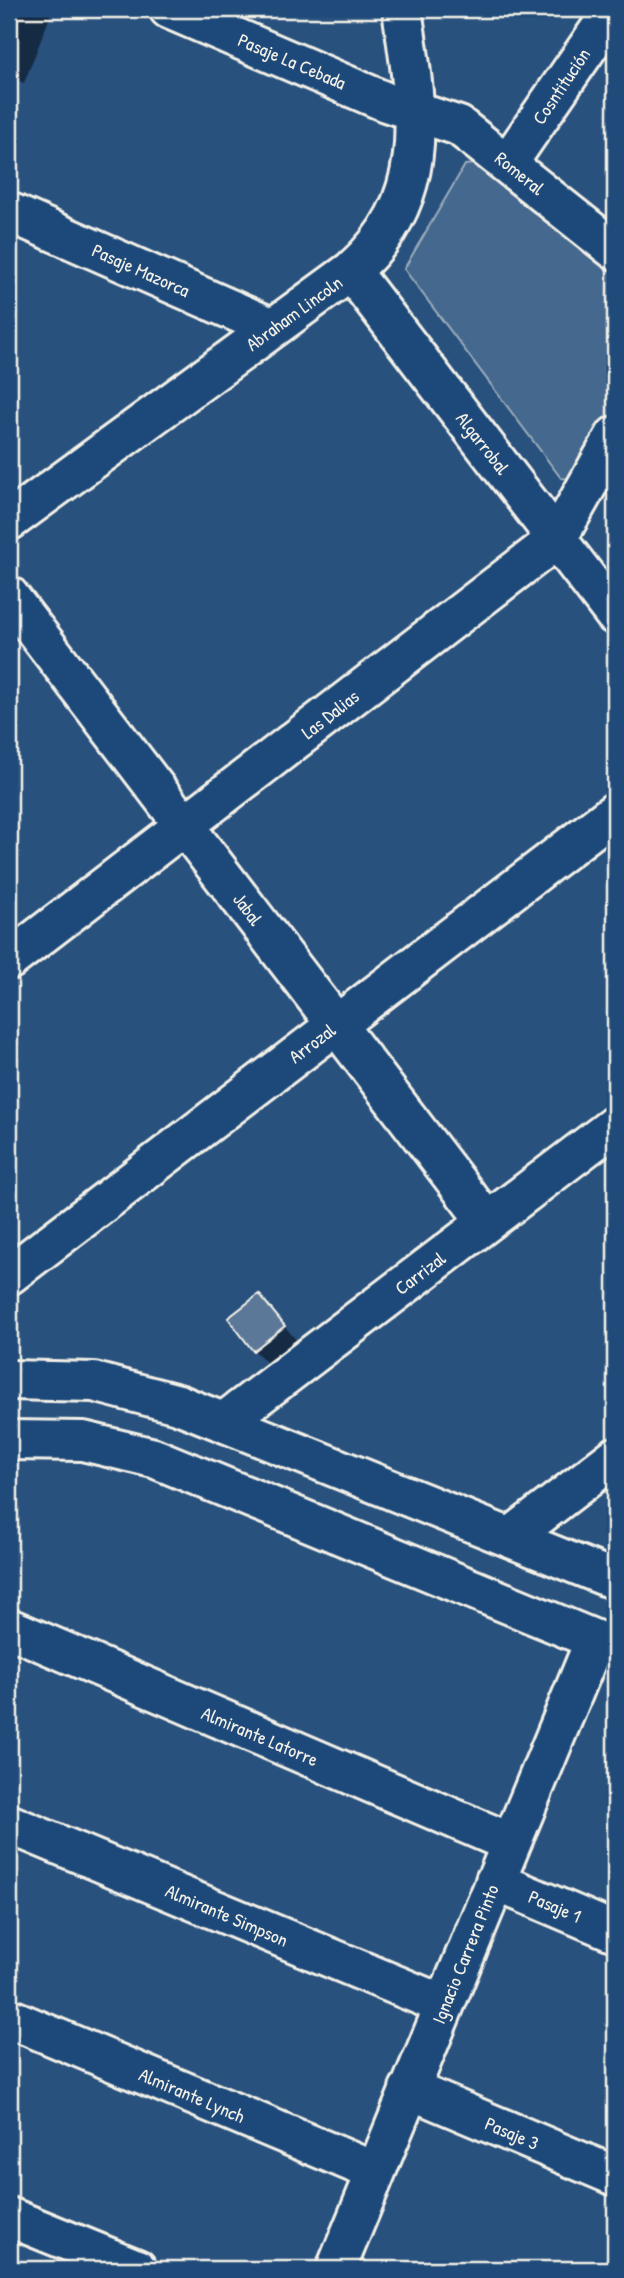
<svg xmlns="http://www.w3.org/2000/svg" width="624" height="2278" font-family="'Patrick Hand',sans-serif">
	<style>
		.green { fill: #45688e; stroke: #9cacbb; stroke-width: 2 }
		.shadow { fill: #0007 }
		.building { fill: #5b7899; stroke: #f4f1e8; stroke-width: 2 }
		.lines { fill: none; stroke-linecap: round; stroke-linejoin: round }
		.minor-casing { stroke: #f4f1e8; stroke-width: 44 }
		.major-casing { stroke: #f4f1e8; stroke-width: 44 }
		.minor { stroke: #1f4a7a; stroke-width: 38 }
		.major { stroke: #1f4a7a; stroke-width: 38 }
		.labels { text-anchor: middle; stroke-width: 5; stroke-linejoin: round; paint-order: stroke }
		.street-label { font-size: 19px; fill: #f4f1e8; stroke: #1f4a7a }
	</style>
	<rect width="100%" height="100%" fill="#28517e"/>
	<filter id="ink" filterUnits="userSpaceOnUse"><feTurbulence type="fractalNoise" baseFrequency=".0143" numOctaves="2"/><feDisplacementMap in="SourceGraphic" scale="14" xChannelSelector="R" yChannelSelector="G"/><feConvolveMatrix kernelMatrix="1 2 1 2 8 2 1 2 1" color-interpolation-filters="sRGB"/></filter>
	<g filter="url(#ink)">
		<!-- green -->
		<path class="green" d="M484 163 615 272V418L572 479 561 478 404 269 465 165Z"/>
		<!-- shadow -->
		<path class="shadow" d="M9 9H53L24 83 9 77Z
			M259 1296 298 1342 268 1364 254 1350Z
			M615 1740V1758L610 1753Z"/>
		<!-- building -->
		<path class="building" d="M9 9H20L9 36Z
			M259 1294 285 1326 253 1351 228 1318Z"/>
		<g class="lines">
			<!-- minor casing -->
			<g class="minor-casing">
				<path id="minor" d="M169 9 386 102 459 126 615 250
					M508 163 614 9
					M9 212 273 328
					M351 271 615 615
					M9 521 351 271C436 197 416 107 402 9
					M9 596 487 1222
					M9 960 557 539 615 436
					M9 1275 615 812
					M224 1422 615 1125
					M511 1537 615 1457
					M9 1628 511 1843
					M9 1824 444 2005
					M495 1881 615 1932
					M9 2018 376 2172
					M409 2089 615 2176
					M9 2217 137 2269
					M336 2269 595 1640"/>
			</g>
			<!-- major casing -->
			<g class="major-casing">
				<path id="major" d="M9 1380 94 1382 178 1404 615 1580
					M9 1440 83 1441 154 1458 615 1648"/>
			</g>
			<!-- minor -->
			<use href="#minor" class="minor"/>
			<!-- major -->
			<use href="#major" class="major"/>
		</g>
	</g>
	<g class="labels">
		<!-- street labels -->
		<g class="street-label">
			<text transform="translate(292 61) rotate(23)" y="7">Pasaje La Cebada</text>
			<text transform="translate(561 86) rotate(-56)" y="7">Cosntitución</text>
			<text transform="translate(520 173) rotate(39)" y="7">Romeral</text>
			<text transform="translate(141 270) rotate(24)" y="7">Pasaje Mazorca</text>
			<text transform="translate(294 313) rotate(-36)" y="7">Abraham Lincoln</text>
			<text transform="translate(483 443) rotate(52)" y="7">Algarrobal</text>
			<text transform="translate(330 714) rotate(-38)" y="7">Las Dalias</text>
			<text transform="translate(248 909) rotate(53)" y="7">Jabal</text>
			<text transform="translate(312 1043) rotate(-37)" y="7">Arrozal</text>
			<text transform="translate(420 1273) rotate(-37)" y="7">Carrizal</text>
			<text transform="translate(260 1736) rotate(23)" y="7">Almirante Latorre</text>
			<text transform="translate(555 1906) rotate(23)" y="7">Pasaje 1</text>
			<text transform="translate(227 1915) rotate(23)" y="7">Almirante Simpson</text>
			<text transform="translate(465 1954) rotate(-68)" y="7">Ignacio Carrera Pinto</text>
			<text transform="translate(192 2095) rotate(23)" y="7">Almirante Lynch</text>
			<text transform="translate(512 2133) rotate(23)" y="7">Pasaje 3</text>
		</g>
	</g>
	<!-- margin -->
	<rect width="624" height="2278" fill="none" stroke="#1f4a7a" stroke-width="35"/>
	<rect x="18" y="18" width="589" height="2243" fill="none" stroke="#f4f1e8" stroke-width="2.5" filter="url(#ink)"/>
</svg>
